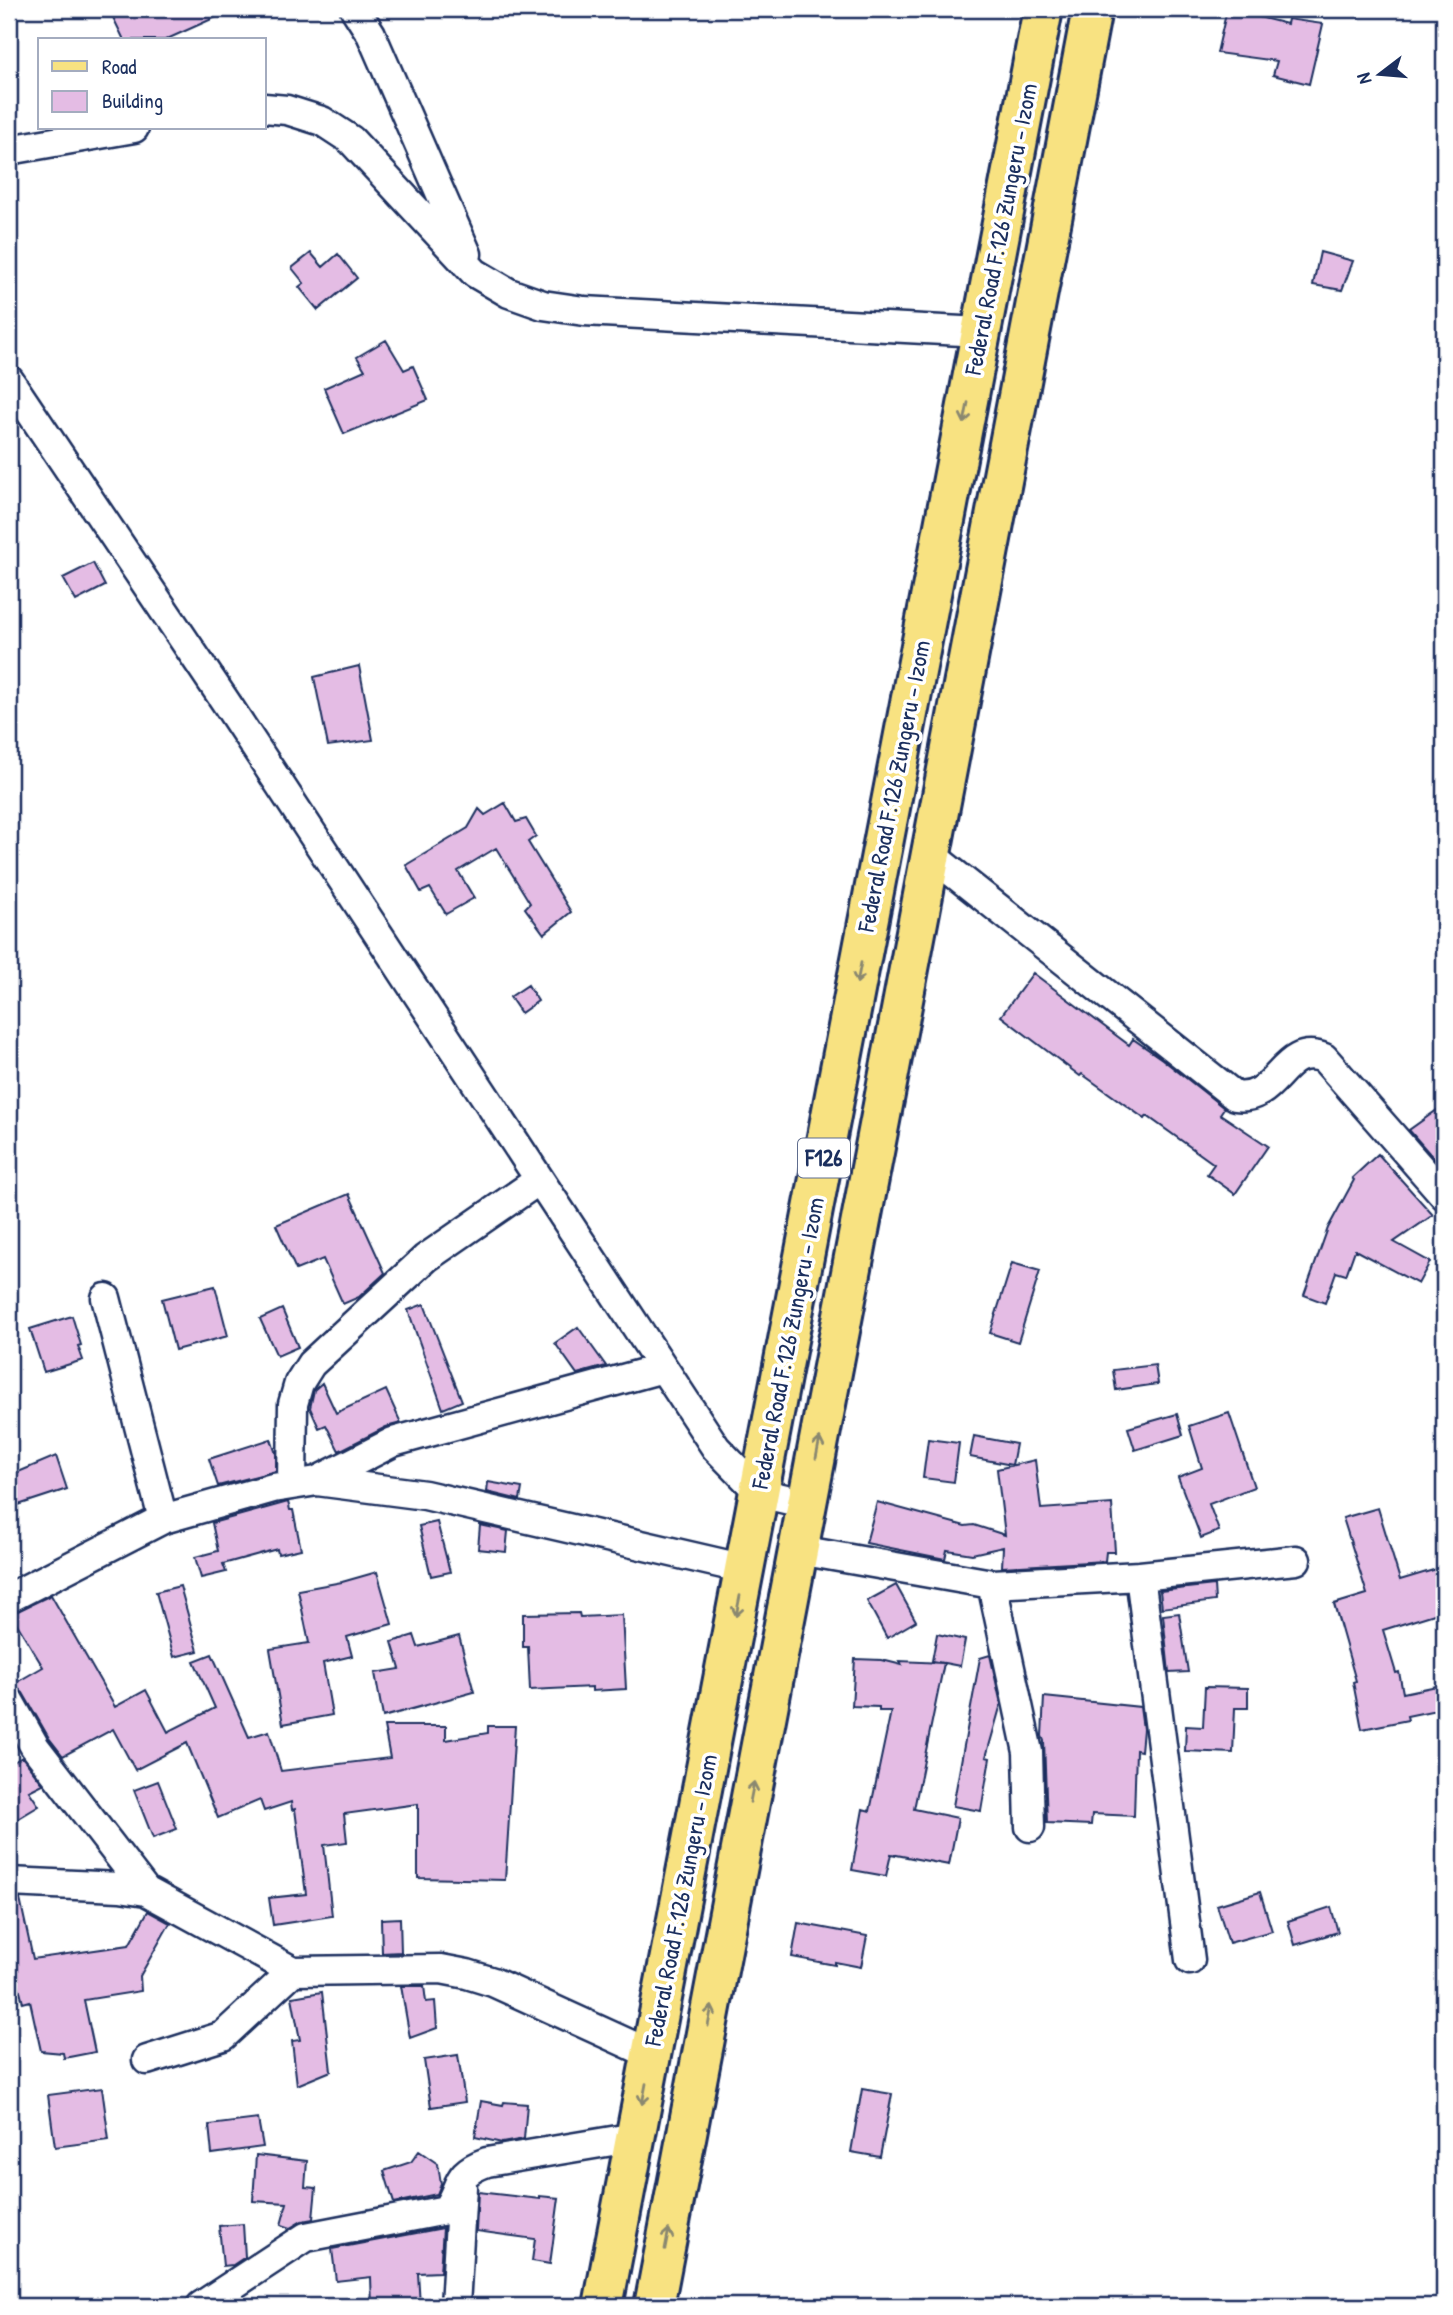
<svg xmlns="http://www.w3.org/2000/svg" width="1453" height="2315" font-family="'Patrick Hand',sans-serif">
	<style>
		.building { fill: #e4bce4; stroke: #1b2f5e; stroke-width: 2 }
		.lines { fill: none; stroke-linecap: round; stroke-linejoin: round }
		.minor-casing { stroke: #1b2f5e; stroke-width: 33 }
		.primary-casing { stroke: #1b2f5e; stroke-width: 44 }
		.minor { stroke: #fff; stroke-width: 28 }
		.primary { stroke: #f8e281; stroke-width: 38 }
		.oneway { stroke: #8a8870 }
		.labels { text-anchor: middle; stroke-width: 7; stroke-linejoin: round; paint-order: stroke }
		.shield { fill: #fff; stroke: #5f6d8e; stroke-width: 2 }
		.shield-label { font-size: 23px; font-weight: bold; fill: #1b2f5e }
		.street-label { font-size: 24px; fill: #1b2f5e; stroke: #fff }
	</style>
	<rect width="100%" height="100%" fill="#fff"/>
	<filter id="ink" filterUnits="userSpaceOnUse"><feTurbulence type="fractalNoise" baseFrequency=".0143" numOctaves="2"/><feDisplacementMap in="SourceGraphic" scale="14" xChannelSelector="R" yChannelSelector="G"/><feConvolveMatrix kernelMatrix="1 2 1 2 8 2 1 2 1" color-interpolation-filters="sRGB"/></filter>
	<g filter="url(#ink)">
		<!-- building -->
		<path class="building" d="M109 9H234L165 40H124Z
			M1227 9 1287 24 1288 19 1323 24 1309 84 1273 75 1277 61 1217 53Z
			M1320 252 1353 261 1342 290 1313 285Z
			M311 253 323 267 338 254 357 278 318 310 299 287 304 283 292 268Z
			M386 340 404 370 413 366 428 400 344 434 324 388 365 370 357 357Z
			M93 563 105 586 76 601 63 578Z
			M359 666 373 740 328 746 314 677Z
			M505 803 516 822 526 819 536 836 528 842 571 912 544 934 525 908 530 903 496 848 458 871 474 898 446 914 430 888 421 892 406 865 468 828 479 809 485 815Z
			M1033 973 1129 1045 1133 1039 1162 1059 1224 1108 1220 1114 1268 1146 1235 1194 1207 1174 1214 1164 1147 1116 1145 1119 1082 1074 1080 1076 1001 1016Z
			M528 985 538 1001 521 1013 510 997Z
			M1444 1105V1170L1409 1130Z
			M1378 1154 1433 1215 1394 1242 1430 1262 1418 1284 1355 1250 1346 1275 1336 1272 1325 1303 1304 1295 1328 1228 1354 1180 1352 1178Z
			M349 1194 385 1273 359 1297 343 1304 323 1259 296 1270 276 1225Z
			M1012 1263 1040 1271 1018 1342 990 1333Z
			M215 1286 228 1336 175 1350 162 1299Z
			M424 1304 462 1401 443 1409 408 1310Z
			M282 1309 298 1347 277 1356 260 1319Z
			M72 1316 81 1345 78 1346 83 1360 44 1372 30 1329Z
			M578 1327 606 1366 577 1374 555 1343Z
			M1155 1365 1158 1384 1116 1390 1113 1370Z
			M322 1383 336 1413 386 1390 401 1423 386 1427 339 1451 326 1425 319 1428 310 1408 314 1390Z
			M1229 1413 1254 1487 1209 1504 1219 1531 1201 1538 1178 1477 1202 1468 1189 1426Z
			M1177 1414 1183 1435 1135 1450 1128 1428Z
			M974 1436 1016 1444 1012 1465 970 1457Z
			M271 1439 276 1454V1471L218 1486 209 1459Z
			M928 1439 959 1443 954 1482 923 1478Z
			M56 1456 67 1489 9 1508V1476Z
			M1035 1460 1041 1509 1112 1504 1115 1552H1106L1105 1561 1002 1567 1003 1547 972 1554 947 1550 945 1559 866 1543 877 1502 965 1526 974 1525 1005 1535 997 1469Z
			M488 1482 522 1488 520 1500 487 1492Z
			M288 1502 290 1510H293L301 1549 278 1554 277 1549 223 1564 226 1572 201 1578 195 1557 218 1551 212 1523Z
			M1378 1508 1400 1580 1440 1568 1444 1581V1611L1383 1630 1396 1673 1399 1672 1403 1693 1437 1686 1441 1709 1407 1716 1408 1720 1362 1729 1353 1682 1356 1681 1334 1604 1367 1594 1343 1518Z
			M437 1522 450 1572 431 1576 419 1526Z
			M480 1525 508 1531 506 1552 478 1549Z
			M377 1572 392 1624 347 1637 352 1656 323 1663 332 1715 283 1724 270 1649 309 1643 298 1590 342 1582Z
			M896 1585 916 1621 887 1638 867 1601Z
			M1214 1585 1215 1601 1162 1608 1160 1591Z
			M180 1586 198 1651 174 1657 156 1592Z
			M51 1595 115 1707 146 1690 168 1732 215 1708 194 1661 212 1654 249 1737 269 1731 281 1771 390 1758 384 1726H446V1740L488 1733V1726H515L505 1880 418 1878V1804L344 1814 347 1842 324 1845 332 1916 273 1925 269 1898 306 1894 295 1809 292 1810 291 1802 264 1811 260 1800 218 1818 187 1743 135 1770 113 1729 63 1756 49 1738 23 1693 12 1685 43 1667 11 1614Z
			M579 1613 580 1617 622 1615 626 1689 592 1691V1687L530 1690 528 1647H523V1614Z
			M1179 1613 1188 1672 1169 1673 1163 1615Z
			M937 1634 965 1640 960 1666 944 1663 914 1809 958 1818 949 1865 891 1854 886 1876 852 1870 863 1809 870 1811 891 1711H879V1707L852 1706 855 1659 882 1660 902 1665 900 1661 943 1663 932 1661Z
			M414 1635 418 1647 459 1636 474 1692 383 1717 375 1673 400 1669 392 1642Z
			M990 1655 1001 1704 986 1757 990 1758 981 1811 953 1806 980 1658Z
			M1205 1687 1248 1688V1708H1235L1233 1753 1185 1751 1186 1726 1203 1727Z
			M1044 1697 1140 1707 1143 1729 1141 1751 1136 1750 1134 1816 1092 1814 1091 1825 1047 1823 1044 1741 1042 1736Z
			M9 1757 12 1763 22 1757 43 1784 29 1791 39 1806 9 1824Z
			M158 1781 177 1829 153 1838 134 1790Z
			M1260 1892 1272 1931 1229 1943 1217 1905Z
			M9 1899H20L33 1959 129 1945 148 1911 170 1923 140 1976 141 1991 84 2000 95 2052 64 2058 63 2053 41 2051 30 2001 23 2003 9 1948Z
			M1331 1907 1338 1932 1295 1945 1288 1921Z
			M400 1918 401 1952 382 1953 381 1919Z
			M798 1923 867 1936 861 1967 835 1962V1965L792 1957Z
			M401 1986H424L426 2002 435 2001 437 2028 410 2038Z
			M322 1992 331 2071 297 2085 292 2041 300 2040 292 1997Z
			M458 2055 465 2102 431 2107 424 2060Z
			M102 2088 109 2140 55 2147 48 2095Z
			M862 2089 892 2094 880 2157 851 2152Z
			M481 2101 503 2105 504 2102 527 2104 524 2139 502 2143 475 2137Z
			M258 2119 263 2147 212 2154 209 2125Z
			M419 2151 438 2164 441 2184 437 2194 394 2203 384 2171 411 2162Z
			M256 2155 307 2161 305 2187 316 2188 313 2219 302 2221 290 2228 281 2225 287 2203 253 2201Z
			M478 2192 540 2199V2196L559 2198 550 2264 532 2261 535 2239 476 2231Z
			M243 2224 245 2257 233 2265 223 2266 219 2226Z
			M443 2228 440 2272 418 2273 420 2306H372L371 2277 336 2281 332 2249Z"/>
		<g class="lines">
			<!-- minor casing -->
			<g class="minor-casing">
				<path id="minor" d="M355 9 371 34 467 254
					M264 108 287 110 322 121 351 140 475 273 509 293 543 305 584 311 981 332
					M9 150 134 128
					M9 380 225 701 716 1448 760 1493 807 1504
					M931 855 1235 1096C1278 1103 1282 1041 1324 1058L1444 1195
					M106 1298 163 1519
					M317 1481 393 1442 663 1368
					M292 1483 293 1404 299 1383 311 1364 426 1258 539 1180
					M799 1550 992 1584 1140 1576 1296 1560
					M1140 1576 1190 1960
					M992 1584 1028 1752 1030 1827
					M9 1598 163 1519 273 1488 317 1481 425 1495 745 1569
					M9 1701 35 1747 146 1891
					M9 1882 120 1887 146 1891 293 1971 441 1969 467 1974 493 1982 651 2054
					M147 2060 223 2036 293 1971
					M201 2306 306 2237 446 2210C463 2186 453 2174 487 2162L636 2137
					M455 2306 462 2187"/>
			</g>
			<!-- primary casing -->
			<g class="primary-casing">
				<path id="primary" d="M603 2306 1043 9
					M654 2306 1092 9"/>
			</g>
			<!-- minor -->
			<use href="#minor" class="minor"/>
			<!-- primary -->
			<use href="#primary" class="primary"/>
		</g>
		<!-- one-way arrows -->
		<defs><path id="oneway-shaft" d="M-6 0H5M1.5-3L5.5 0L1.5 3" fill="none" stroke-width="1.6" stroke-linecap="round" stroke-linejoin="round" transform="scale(1.75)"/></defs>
		<g class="oneway">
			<use href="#oneway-shaft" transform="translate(966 413) rotate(101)"/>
			<use href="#oneway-shaft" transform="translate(859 973) rotate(101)"/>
			<use href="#oneway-shaft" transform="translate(818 1448) rotate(-79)"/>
			<use href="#oneway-shaft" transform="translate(738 1606) rotate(101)"/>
			<use href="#oneway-shaft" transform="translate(752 1792) rotate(-79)"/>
			<use href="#oneway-shaft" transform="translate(710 2016) rotate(-79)"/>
			<use href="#oneway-shaft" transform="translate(644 2094) rotate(101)"/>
			<use href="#oneway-shaft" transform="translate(667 2239) rotate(-79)"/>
		</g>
	</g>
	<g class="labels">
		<!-- shield labels -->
		<rect class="shield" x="798" y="1138.5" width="52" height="39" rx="5"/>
		<g class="shield-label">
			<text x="824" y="1166">F126</text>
		</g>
		<!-- street labels -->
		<g class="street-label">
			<text transform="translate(1001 229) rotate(-79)" y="8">Federal Road F.126 Zungeru - Izom</text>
			<text transform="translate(894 786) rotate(-79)" y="8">Federal Road F.126 Zungeru - Izom</text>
			<text transform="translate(788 1343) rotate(-79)" y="8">Federal Road F.126 Zungeru - Izom</text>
			<text transform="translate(681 1900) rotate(-79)" y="8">Federal Road F.126 Zungeru - Izom</text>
		</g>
	</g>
	<!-- margin -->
	<rect width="1453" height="2315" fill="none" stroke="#fff" stroke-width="35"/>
	<rect x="18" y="18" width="1418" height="2280" fill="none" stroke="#1b2f5e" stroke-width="2.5" filter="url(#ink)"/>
	<!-- legend -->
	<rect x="38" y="38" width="228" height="91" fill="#ffffff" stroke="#a4acbf" stroke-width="2"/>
	<rect x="52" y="61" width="35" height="10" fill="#f8e281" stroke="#a4acbf" stroke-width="2"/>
	<text x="102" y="74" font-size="21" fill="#1b2f5e">Road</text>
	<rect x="52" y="91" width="35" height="21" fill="#e4bce4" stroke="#a4acbf" stroke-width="2"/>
	<text x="102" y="108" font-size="21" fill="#1b2f5e">Building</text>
	<!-- north arrow -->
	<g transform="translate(1380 74) rotate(254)" stroke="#ffffff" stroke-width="5" paint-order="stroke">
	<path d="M0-5L12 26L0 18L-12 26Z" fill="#1b2f5e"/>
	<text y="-10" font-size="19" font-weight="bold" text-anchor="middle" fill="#1b2f5e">N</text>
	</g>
</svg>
